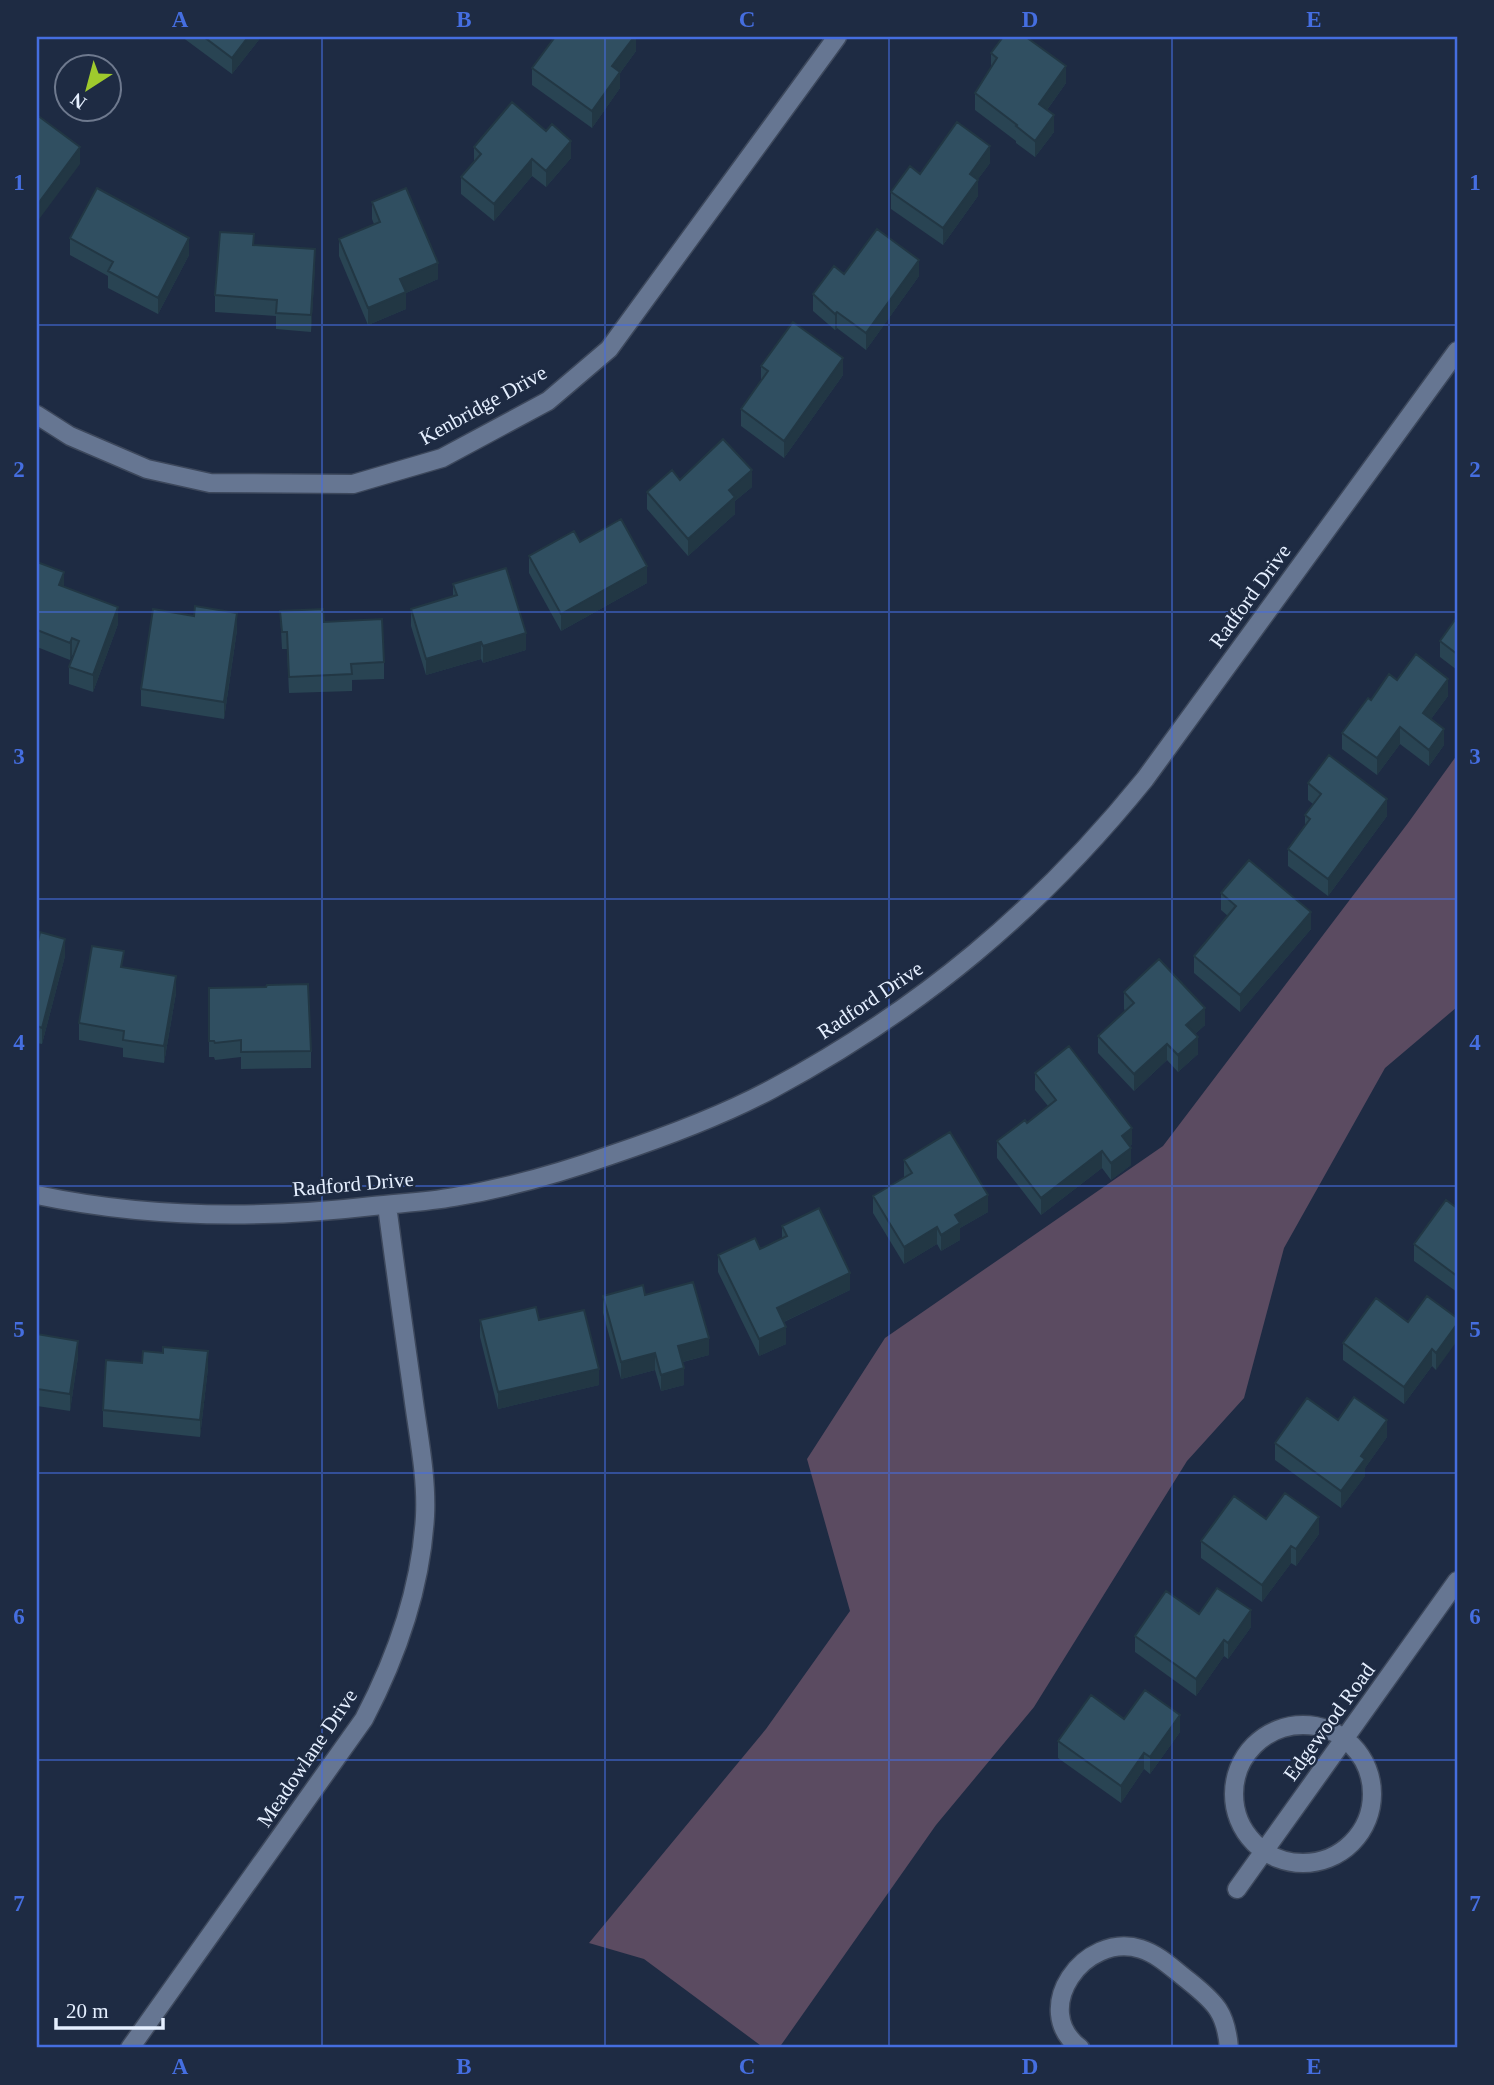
<svg xmlns="http://www.w3.org/2000/svg" width="1494" height="2085" font-family="'Times New Roman',serif">
	<style>
		.green { fill: #5b4b61 }
		.lines { fill: none; stroke-linecap: round; stroke-linejoin: round }
		.street-casing { stroke: #3d485c; stroke-width: 21 }
		.street { stroke: #667692; stroke-width: 18 }
		.wall { fill: #294453 }
		.shaded-wall { fill: #223744 }
		.building { fill: #304f61; stroke: #223744; stroke-width: 2 }
		.grid { fill: none; stroke: #456ee0; stroke-width: 2; stroke-opacity: 0.55 }
		.labels { text-anchor: middle; stroke-width: 5; stroke-linejoin: round; paint-order: stroke }
		.street-label { font-size: 21px; fill: #e5efff; stroke: #1e2b43 }
		.neatline { fill: none; stroke: #456ee0; stroke-width: 2.5 }
		.grid-label { font-size: 23px; text-anchor: middle; font-weight: bold; fill: #456ee0 }
	</style>
	<rect width="100%" height="100%" fill="#1e2b43"/>
	<!-- green -->
	<path class="green" d="M1457 755V1007L1385 1068 1284 1248 1244 1398 1187 1461 1034 1707 936 1825 779 2048H764L644 1959 589 1943 766 1729 850 1611 807 1459 885 1338 1163 1146 1408 823Z"/>
	<g class="lines">
		<!-- street casing -->
		<g class="street-casing">
			<path id="street" d="M37 415 70 436 147 469 210 483 353 484 442 458 548 401 609 349 837 37
				M37 1195C146 1218 262 1219 373 1206 400 1203 427 1202 454 1197 507 1188 560 1173 611 1155 665 1137 722 1116 772 1089 921 1009 1039 910 1145 779L1457 351
				M1234 1794a69 69 0 1 1 138 0a69 69 0 1 1-138 0Z
				M1237 1889 1457 1581
				M130 2048 364 1719C397 1656 421 1588 425 1516 427 1476 418 1434 413 1395 404 1331 395 1268 387 1205
				M1080 2048C1029 2010 1084 1931 1141 1949 1160 1955 1174 1970 1190 1982 1216 2003 1226 2013 1229 2048"/>
		</g>
		<!-- street -->
		<use href="#street" class="street"/>
	</g>
	<!-- wall -->
	<path class="wall" d="M182 37H261L232 74Z
		M636 37V51L620 73V88L592 128 532 85V68Z
		M991 53 1066 83 1047 110 1054 132 1035 157 1016 143V141L975 110V93L991 68Z
		M474 147 571 158 546 187 532 176 494 221 461 194V177L474 162Z
		M990 163 978 179V196L943 245 891 209V192L920 174Z
		M372 202 438 279 406 293V309L368 325 339 256V239L374 224 372 219Z
		M70 238 189 255 158 314 108 288V276L70 255Z
		M254 245 315 266 311 332 276 329V316L215 312V295Z
		M844 274 919 276 866 350 837 328 835 330 813 311V294Z
		M761 366 843 375 784 458 741 426V409L761 380Z
		M680 480 752 487 735 501V514L688 556 647 509V492Z
		M580 542 647 583 561 631 529 573V556Z
		M37 562 64 587 118 624 93 692 69 684V667L74 656 72 655 70 660 37 647Z
		M453 584 526 650 483 663 481 659 426 675 411 626V609L453 596Z
		M1457 606V670L1440 657V641L1456 619V608Z
		M280 611 324 622 384 662V679L352 680V691L289 693 287 649H282Z
		M237 630 224 719 141 706V689Z
		M1397 680 1448 696 1431 719 1444 745 1429 766 1400 744 1377 775 1342 749V733L1371 700Z
		M1308 783 1387 816 1328 896 1288 866V849L1305 826V815L1313 804 1308 800Z
		M1221 893 1311 929 1240 1012 1194 973V956L1228 916 1221 910Z
		M37 946 65 956 42 1044 37 1043Z
		M124 968 176 993 164 1063 123 1057V1048L79 1040V1023Z
		M209 988 311 1051V1068L241 1069V1057L215 1060 214 1057H209Z
		M1124 992 1205 1025 1195 1034 1198 1054 1178 1072 1167 1060 1134 1091 1098 1053V1036L1125 1011 1124 1009Z
		M1035 1073 1132 1144 1130 1146 1131 1165 1111 1180 1102 1168 1041 1215 997 1158V1141L1027 1123 1048 1106 1035 1090Z
		M904 1160 988 1212 960 1228V1240L941 1251 937 1244 904 1264 873 1213V1196L904 1177Z
		M1457 1208V1292L1414 1261V1244Z
		M782 1226 850 1290 784 1322 786 1344 759 1356 718 1272V1255L760 1249 782 1239Z
		M603 1296 709 1355 683 1362 684 1385 661 1391 655 1370 621 1379 603 1313Z
		M1457 1318 1436 1370 1432 1366 1404 1404 1343 1360V1343L1408 1322Z
		M480 1320H539L599 1385 498 1409 480 1337Z
		M37 1334 78 1357 70 1411 37 1406Z
		M208 1368 200 1437 103 1427V1410Z
		M1338 1420 1387 1437 1365 1468V1476L1341 1508 1275 1460V1443Z
		M1266 1519 1319 1534 1296 1566 1291 1563 1262 1602 1201 1558V1541Z
		M1199 1614 1251 1627 1228 1659 1224 1656 1196 1696 1135 1652V1636Z
		M1124 1719 1180 1732 1150 1774 1144 1769 1121 1803 1058 1758V1741Z"/>
	<!-- shaded-wall -->
	<path class="shaded-wall" d="M248 37H261L232 74V58Z
		M634 37H636V51L620 73V88L592 128V111L612 66Z
		M1066 66V83L1039 121V104Z
		M1054 115V132L1035 157V141Z
		M571 141V158L546 187V171Z
		M990 146V163L970 190V174Z
		M80 147V164L37 222V205Z
		M532 159V176L494 221V204Z
		M978 180V196L943 245V228Z
		M189 238V255L158 314V298Z
		M315 249V266L311 332V315Z
		M919 260V276L866 350V333Z
		M438 263V279L406 293V309L368 325V308L400 279Z
		M837 312V328L835 330V314Z
		M843 358V375L784 458V441Z
		M752 470V487L735 501V514L688 556V539L729 490Z
		M647 566V583L561 631V614Z
		M64 572V589L59 585Z
		M118 607V624L93 692V675Z
		M237 613V630L224 719V702Z
		M526 633V650L483 663V646Z
		M72 638V655L70 660V643Z
		M481 642V659L426 675V659Z
		M1448 679V696L1423 730V713Z
		M1400 727V744L1377 775V758Z
		M1444 729V745L1429 766V750Z
		M1387 799V816L1328 896V879Z
		M1311 912V929L1240 1012V995Z
		M65 939V956L42 1044V1028Z
		M176 976V993L164 1063V1046Z
		M1205 1008V1025L1186 1042V1025Z
		M1198 1037V1054L1178 1072V1055Z
		M1167 1044V1060L1134 1091V1074Z
		M1132 1128V1144L1122 1153V1136Z
		M1131 1148V1165L1111 1180V1163Z
		M1102 1151V1168L1041 1215V1198Z
		M988 1195V1212L960 1228V1240L941 1251V1235L955 1215Z
		M937 1227V1244L904 1264V1247Z
		M850 1273V1290L777 1325V1308Z
		M1457 1324V1341L1436 1370V1353Z
		M786 1327V1344L759 1356V1339Z
		M709 1338V1355L678 1363V1346Z
		M78 1341V1357L70 1411V1394Z
		M1432 1349V1366L1404 1404V1387Z
		M208 1351V1368L200 1437V1420Z
		M655 1353V1370L621 1379V1362Z
		M684 1368V1385L661 1391V1375Z
		M599 1369V1385L498 1409V1392Z
		M1387 1420V1437L1365 1468V1476L1341 1508V1491L1361 1456Z
		M1319 1517V1534L1296 1566V1549Z
		M1291 1546V1563L1262 1602V1585Z
		M1251 1610V1627L1228 1659V1643Z
		M1224 1640V1656L1196 1696V1679Z
		M1180 1715V1732L1150 1774V1757Z
		M1144 1753V1769L1121 1803V1786Z"/>
	<!-- building -->
	<path class="building" d="M204 37H248L232 58Z
		M555 37H634L612 66 620 72 592 111 532 68Z
		M1003 37H1026L1066 66 1039 104 1054 115 1035 141 1016 126 1017 125 975 93 997 58 991 53Z
		M512 102 546 131 552 124 571 141 546 171 532 159 494 204 461 177 481 154 474 147Z
		M37 115 80 147 37 205Z
		M957 122 990 146 970 174 978 180 943 228 891 192 910 166 920 174Z
		M97 188 189 238 158 298 108 271 113 262 70 238Z
		M406 188 438 263 400 279 406 292 368 308 339 239 380 222 372 202Z
		M877 229 919 260 866 333 837 312 835 314 813 294 834 266 844 274Z
		M220 232 254 234 253 245 315 249 311 315 276 313 277 300 215 295Z
		M793 322 843 358 784 441 741 409 768 371 761 366Z
		M723 439 752 470 729 490 735 497 688 539 647 492 672 470 680 480Z
		M621 519 647 566 561 614 529 556 574 531 580 542Z
		M37 562 64 572 59 585 118 607 93 675 69 667 79 641 72 638 70 643 37 630Z
		M506 568 526 633 483 646 481 642 426 659 411 609 457 595 453 584Z
		M195 606 237 613 224 702 141 689 153 609 194 616Z
		M323 609 324 622 382 619 384 662 351 664 352 674 289 677 287 632H282L280 611Z
		M1457 617V654L1440 641Z
		M1416 654 1448 679 1423 713 1444 729 1429 750 1400 727 1377 758 1342 733 1368 698 1371 700 1389 674 1397 680Z
		M1329 755 1387 799 1328 879 1288 849 1310 819 1305 815 1321 794 1308 783Z
		M1249 860 1311 912 1240 995 1194 956 1236 906 1221 893Z
		M40 932 65 939 42 1028 37 1026V946Z
		M92 946 124 951 121 967 176 976 164 1046 123 1040 124 1031 79 1023Z
		M1159 959 1205 1008 1186 1025 1198 1037 1178 1055 1167 1044 1134 1074 1098 1036 1134 1003 1124 992Z
		M308 984 311 1051 241 1052V1040L215 1043 214 1041H209V988L266 987 267 985Z
		M1069 1046 1132 1128 1122 1136 1131 1148 1111 1163 1102 1151 1041 1198 997 1141 1025 1120 1027 1123 1056 1100 1035 1073Z
		M950 1132 988 1195 955 1215 960 1223 941 1235 937 1227 904 1247 873 1196 912 1173 904 1160Z
		M1446 1200 1457 1208V1276L1414 1244Z
		M819 1208 850 1273 777 1308 786 1327 759 1339 718 1255 755 1238 760 1249 787 1236 782 1226Z
		M693 1282 709 1338 678 1346 684 1368 661 1375 655 1353 621 1362 603 1296 643 1285 645 1295Z
		M1427 1296 1457 1318V1324L1436 1353 1432 1349 1404 1387 1343 1343 1376 1298 1408 1322Z
		M536 1307 539 1320 584 1310 599 1369 498 1392 480 1320Z
		M37 1334 78 1341 70 1394 37 1389Z
		M163 1347 208 1351 200 1420 103 1410 106 1360 142 1363 143 1351 163 1353Z
		M1354 1397 1387 1420 1361 1456 1365 1459 1341 1491 1275 1443 1307 1398 1338 1420Z
		M1285 1493 1319 1517 1296 1549 1291 1546 1262 1585 1201 1541 1234 1496 1266 1519Z
		M1217 1588 1251 1610 1228 1643 1224 1640 1196 1679 1135 1636 1166 1591 1199 1614Z
		M1145 1690 1180 1715 1150 1757 1144 1753 1121 1786 1058 1741 1091 1695 1124 1719Z"/>
	<!-- grid -->
	<path class="grid" d="M322 37V2048M605 37V2048M889 37V2048M1172 37V2048M37 325H1457M37 612H1457M37 899H1457M37 1186H1457M37 1473H1457M37 1760H1457"/>
	<g class="labels">
		<!-- street labels -->
		<g class="street-label">
			<text transform="translate(483 405) rotate(-29)" y="7">Kenbridge Drive</text>
			<text transform="translate(1250 596) rotate(-54)" y="7">Radford Drive</text>
			<text transform="translate(870 1000) rotate(-34)" y="7">Radford Drive</text>
			<text transform="translate(353 1184) rotate(-5)" y="7">Radford Drive</text>
			<text transform="translate(1329 1722) rotate(-54)" y="7">Edgewood Road</text>
			<text transform="translate(307 1758) rotate(-56)" y="7">Meadowlane Drive</text>
		</g>
	</g>
	<!-- border -->
	<rect width="1494" height="2085" fill="none" stroke="#1e2b43" stroke-width="77"/>
	<!-- north arrow -->
	<g transform="translate(88 88) rotate(216)"><circle r="33" fill="#1e2b43" stroke="#6e798e" stroke-width="2"/>
	<path d="M0-5L12 26L0 18L-12 26Z" fill="#9fca2d"/>
	<text y="-10" font-size="19" font-weight="bold" text-anchor="middle" fill="#e5efff">N</text>
	</g>
	<!-- scale -->
	<path d="M56 2018v10h107v-10" fill="none" stroke="#e5efff" stroke-width="3.5"/>
	<text x="66" y="2018" font-size="21" fill="#e5efff" stroke="#1e2b43" stroke-width="5" paint-order="stroke">20 m</text>
	<rect x="38" y="38" width="1418" height="2008" class="neatline"/>
	<g class="grid-label">
		<text x="180" y="27">A</text>
		<text x="464" y="27">B</text>
		<text x="747" y="27">C</text>
		<text x="1030" y="27">D</text>
		<text x="1314" y="27">E</text>
		<text x="19" y="190">1</text>
		<text x="1475" y="190">1</text>
		<text x="19" y="477">2</text>
		<text x="1475" y="477">2</text>
		<text x="19" y="764">3</text>
		<text x="1475" y="764">3</text>
		<text x="19" y="1050">4</text>
		<text x="1475" y="1050">4</text>
		<text x="19" y="1337">5</text>
		<text x="1475" y="1337">5</text>
		<text x="19" y="1624">6</text>
		<text x="1475" y="1624">6</text>
		<text x="19" y="1911">7</text>
		<text x="1475" y="1911">7</text>
		<text x="180" y="2074">A</text>
		<text x="464" y="2074">B</text>
		<text x="747" y="2074">C</text>
		<text x="1030" y="2074">D</text>
		<text x="1314" y="2074">E</text>
	</g>
</svg>
